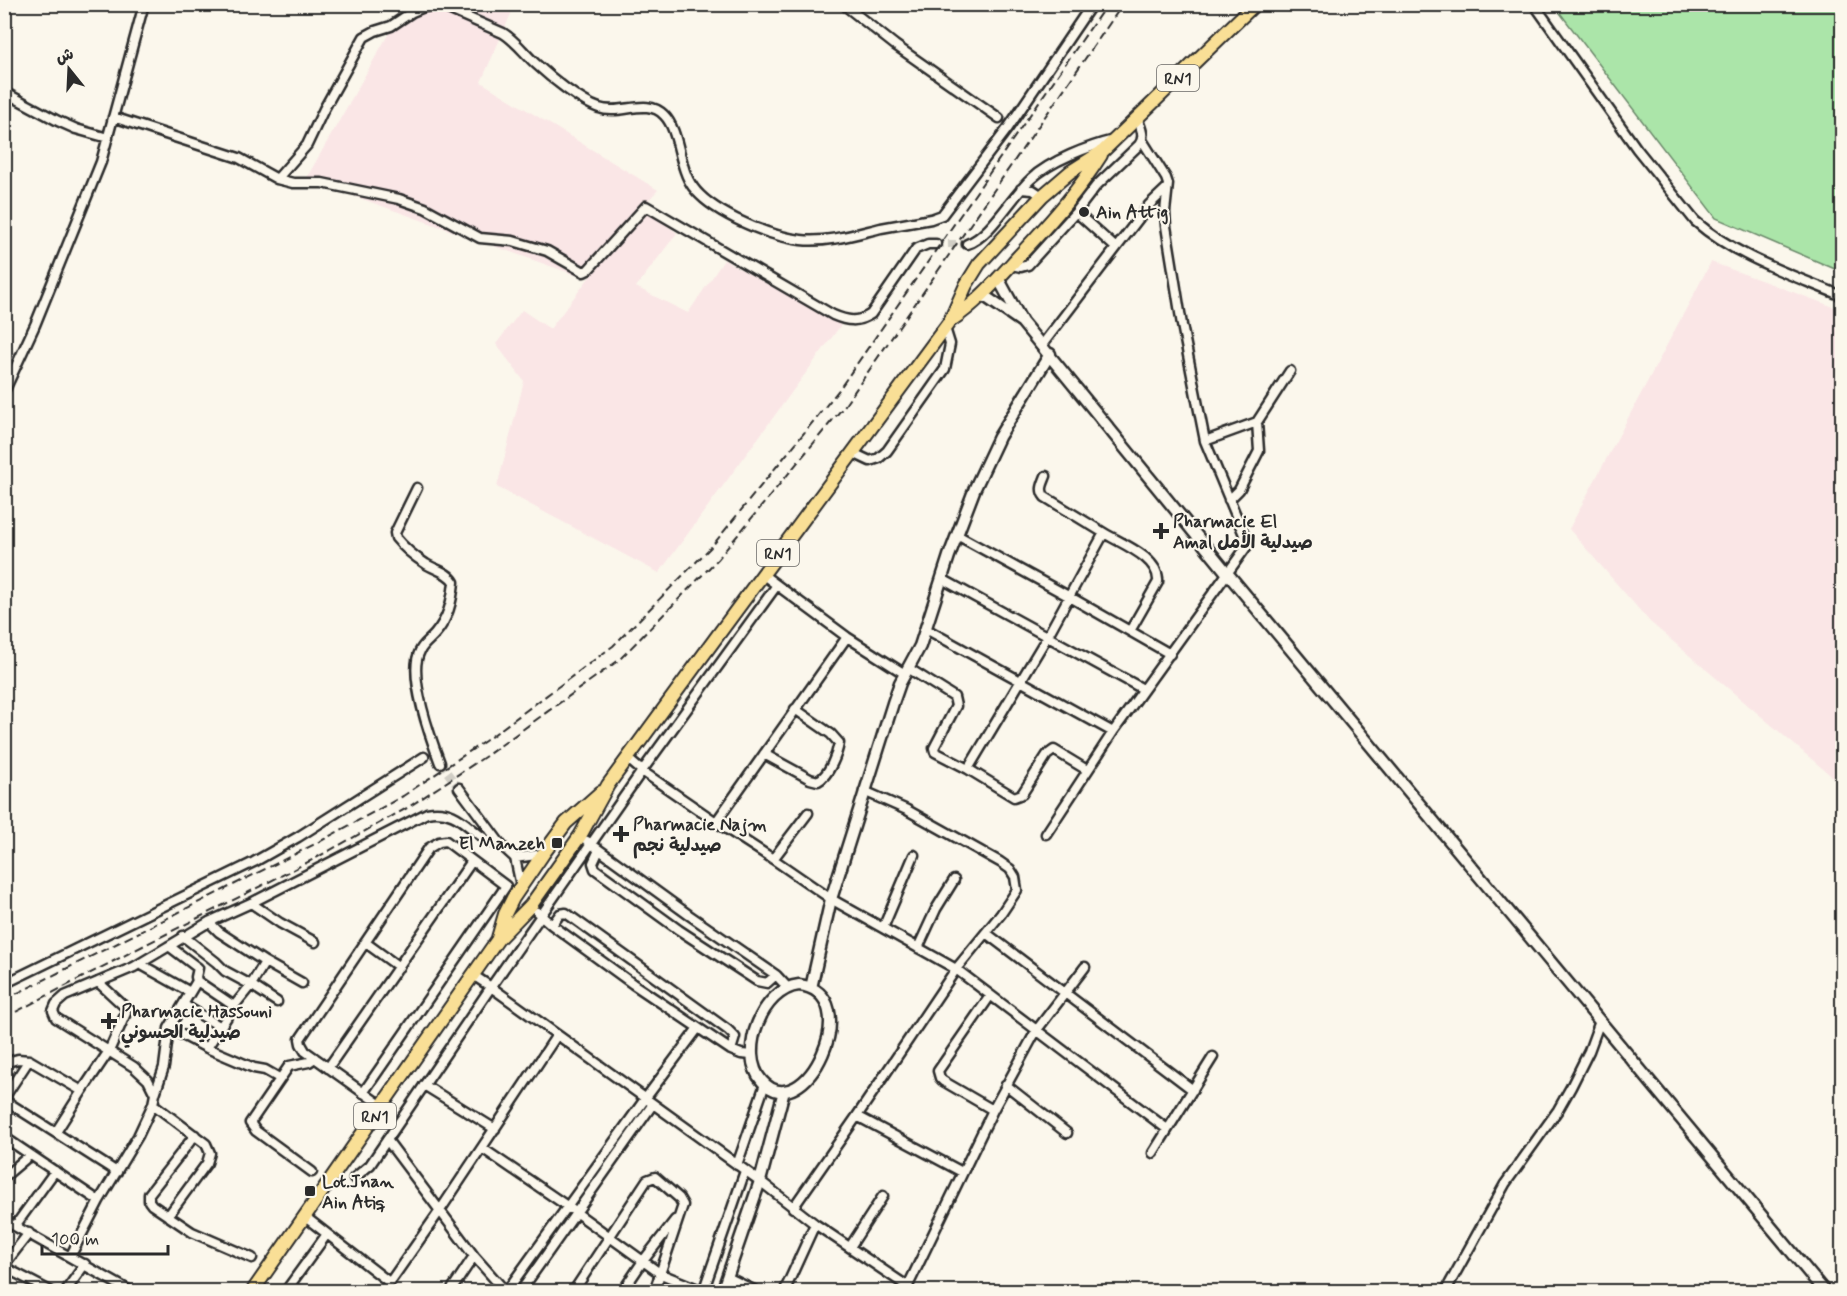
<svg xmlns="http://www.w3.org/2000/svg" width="1847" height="1296" font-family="Mynerve,'Playpen Sans Arabic',sans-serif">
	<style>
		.built { fill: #fae6e6 }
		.green { fill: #abe5a9; stroke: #6b886a; stroke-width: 1.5 }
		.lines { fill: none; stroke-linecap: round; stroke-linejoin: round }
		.minor-tunnel { stroke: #d1cec5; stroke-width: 8; stroke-dasharray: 8 4; stroke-linecap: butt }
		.minor-casing { stroke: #2b2b2b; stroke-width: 13 }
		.tertiary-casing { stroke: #2b2b2b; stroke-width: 15 }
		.primary-casing { stroke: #2b2b2b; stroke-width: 16 }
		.minor { stroke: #fbf7ec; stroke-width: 8 }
		.tertiary { stroke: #fbf7ec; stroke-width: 10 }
		.primary { stroke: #f9df96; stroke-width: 12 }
		.rail { stroke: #2b2b2b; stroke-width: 2; stroke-dasharray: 9 4.5; stroke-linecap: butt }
		.poi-dot { fill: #2b2b2b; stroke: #fbf7ec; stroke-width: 2 }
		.labels { text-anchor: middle; stroke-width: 4.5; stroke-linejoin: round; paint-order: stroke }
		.shield { fill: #fbf7ec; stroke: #696865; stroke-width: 1.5 }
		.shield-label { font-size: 16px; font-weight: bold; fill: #2b2b2b }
		.poi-label { font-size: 18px; font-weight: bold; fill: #2b2b2b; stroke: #fbf7ec; text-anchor: start }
	</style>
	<rect width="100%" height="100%" fill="#fbf7ec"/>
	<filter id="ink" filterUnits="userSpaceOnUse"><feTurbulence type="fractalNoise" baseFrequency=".0167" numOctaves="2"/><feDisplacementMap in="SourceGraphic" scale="12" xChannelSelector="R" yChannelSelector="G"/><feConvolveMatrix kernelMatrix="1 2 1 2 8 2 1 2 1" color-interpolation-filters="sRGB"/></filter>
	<g filter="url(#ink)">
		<!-- built -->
		<path class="built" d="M405 5H515L481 82 658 190 642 207 677 233 636 287 688 313 724 260 841 325 659 573 497 487 524 381 496 344 522 310 550 329 642 208 578 276 306 179Z
			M1711 262 1842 310V785L1650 622 1569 529Z"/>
		<!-- green -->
		<path class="green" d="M1554 5H1842V272L1716 218Z"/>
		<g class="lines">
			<!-- minor-tunnel -->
			<path class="minor-tunnel" d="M936 244H967
				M440 763 459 788"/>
			<!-- minor casing -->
			<g class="minor-casing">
				<path id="minor" d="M843 4 895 45 999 118
					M1534 4 1637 149 1695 221C1736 257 1793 275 1842 296
					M4 92 58 121 76 129 108 138
					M113 117 239 158 277 179 307 145 324 109 364 37 375 31 391 26 412 12 424 7 439 5 503 33C516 41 524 53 536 64 550 77 581 102 599 108 620 116 647 97 664 115 680 131 678 167 693 187 703 201 720 211 736 219 756 229 778 237 801 240 827 243 856 234 881 228 898 225 914 222 931 219L942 215 1008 128 1092 4
					M277 179 293 183H322L399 199 425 208 480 238 513 241 547 251 584 272 588 270 646 206 833 315C847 321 858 323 871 314L916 249 928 244H936
					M1021 189 1033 190 1042 196
					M1076 212 1116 248
					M967 244C990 237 1012 196 1031 179 1050 161 1089 146 1114 140
					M1011 265 1021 267 1028 265 1076 212 1096 186 1139 145C1146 136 1140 127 1137 117
					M1042 345 1149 205 1167 188
					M4 392 35 325 101 162 144 4
					M1205 441 1257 422 1290 371
					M853 453 870 461 879 458 887 451 945 369 950 344 945 328
					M417 488 395 533 396 538C404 548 415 557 426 564 436 570 448 572 454 582 452 602 448 619 435 634 430 640 423 644 420 651 407 674 431 739 440 763
					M1229 500 1239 490 1259 451 1257 422
					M1104 533C1122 544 1160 558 1158 582L1130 631
					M957 535 1070 597 1170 654
					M762 574 847 637 905 674
					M942 579 1143 689
					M777 585 642 771 491 987 760 1181 815 1224 907 1286
					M926 629 1113 732
					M908 668 954 697 956 706 934 748 935 752 968 769 1047 637 1104 533 1045 497C1039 490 1043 484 1046 476
					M764 754 810 779 818 781C829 775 837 755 839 743L831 734 795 709
					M628 759 642 771 716 822 773 859 831 899 956 969 1167 1129
					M968 769 1014 797 1022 794 1047 755 1054 750 1087 770
					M459 788 502 846 515 858 543 854
					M716 822 847 637
					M1046 834 1113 732 1247 546 1245 537 1205 441 1182 325 1166 226 1165 212 1168 184 1166 178 1142 140
					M587 841 689 915 776 975 788 988
					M599 850 593 863 595 869 679 930 757 981 767 983 776 975
					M515 858 521 886
					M773 859 808 813
					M251 903 280 923 315 942
					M537 912 552 925 633 984 731 1050 741 1054 752 1055
					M209 922 219 932 265 962 302 983
					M552 925 560 914 566 913 728 1030 735 1037 731 1050
					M883 928 914 855
					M986 933 1193 1090
					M183 936 216 962 225 971 251 985 265 962
					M366 943 399 967
					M918 948 936 909 954 880
					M140 964 190 992
					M197 981 234 1006 251 985 277 1002
					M4 984 254 862 298 837 424 757
					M990 996 938 1071 940 1078 943 1081 993 1110
					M184 1005 221 1027
					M169 1028 207 1048 254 1068 265 1070 279 1078
					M207 1048 234 1006
					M4 1063 18 1059 29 1060 82 1091 109 1051 126 1013 125 1007 98 982
					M328 1068 472 861
					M424 1085 495 1129
					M1006 1085 1067 1133
					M363 1093 506 886 446 841 439 842 429 848 300 1039 301 1044 305 1051 382 1106
					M155 1094 164 1067 169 1028 197 981 196 977 198 968 169 946
					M4 1098 29 1060
					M4 1100 117 1172
					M153 1104 206 1144 210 1153 207 1163 168 1216
					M857 1116 956 969 1001 914 1017 890 1015 877 1010 869 1000 862 907 810 864 791
					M56 1132 82 1091
					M195 1135 149 1194V1201L152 1205 192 1232 252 1258
					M4 1137 99 1201
					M387 1140 474 1256 506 1292 645 1099 698 1028
					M482 1148 567 1206 661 1274 703 1291
					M1153 1153 1213 1057
					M737 1165 765 1084
					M312 1172 256 1131 250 1123 289 1066 309 1062 315 1058
					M4 1177 30 1155
					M354 1178 370 1165 491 987 473 975
					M793 1208 857 1116 962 1172
					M304 1216 389 1282
					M4 1220 132 1292
					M15 1226 55 1171
					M850 1247 883 1196
					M70 1257 99 1201 138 1136 153 1104 155 1094 148 1080 134 1067 56 1018 53 1011 56 1004 65 996 134 967 209 922 251 903 427 813C463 806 471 839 502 846
					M4 1265 29 1233
					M4 1267 52 1292
					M727 1277 758 1292
					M290 1285 300 1292
					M65 1292 85 1264
					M285 1292 327 1234
					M383 1292 439 1212 557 1035
					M450 1292 474 1256
					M520 1292 653 1104
					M573 1292 647 1180 655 1177 679 1198 683 1205 654 1292
					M622 1292 643 1261 675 1220
					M703 1292 745 1171
					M784 1292 815 1224
					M905 1292 993 1110 1036 1031 1085 967
					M1445 1292 1505 1184 1558 1110 1571 1087 1589 1051 1600 1021"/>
			</g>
			<!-- tertiary casing -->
			<g class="tertiary-casing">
				<path id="tertiary" d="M998 278 1022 322 1228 574 1825 1292
					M983 295 1022 322
					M799 985C869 993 804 1129 762 1081 737 1053 762 989 799 985Z
					M811 988 831 899 893 703 900 683 920 646 949 556 975 488 999 437 1050 354
					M722 1292 760 1181 784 1091"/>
			</g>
			<!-- primary casing -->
			<g class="primary-casing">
				<path id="primary" d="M950 321C976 304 996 281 1017 258 1048 225 1077 193 1101 155
					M498 938 505 914 513 898 543 854 566 823 601 792
					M252 1292 498 939 531 905 580 836 608 785 718 635 950 321 966 285 979 264 1042 196 1070 172 1103 151 1255 4"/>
			</g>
			<!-- minor -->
			<use href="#minor" class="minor"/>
			<!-- tertiary -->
			<use href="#tertiary" class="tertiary"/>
			<!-- primary -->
			<use href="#primary" class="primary"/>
			<!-- rail -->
			<path class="rail" d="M4 1000 319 842 403 796 485 741 613 646 712 546 838 391 1107 4
				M4 1018 133 951 314 859 407 808 486 756 619 660 718 559 845 405 1123 4"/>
		</g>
	</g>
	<!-- markers -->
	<g class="poi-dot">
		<circle cx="1084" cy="212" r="6"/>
		<path d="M1158 522h6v6h6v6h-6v6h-6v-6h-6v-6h6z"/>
		<path d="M618 825h6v6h6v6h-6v6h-6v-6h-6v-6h6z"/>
		<rect x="551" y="837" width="12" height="12" rx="3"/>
		<path d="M106 1012h6v6h6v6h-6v6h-6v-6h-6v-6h6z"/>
		<rect x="304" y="1185" width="12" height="12" rx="3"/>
	</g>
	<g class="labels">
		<!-- shield labels -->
		<g class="shield">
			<rect x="1157" y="65" width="42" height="26" rx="4.5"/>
			<rect x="757" y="540" width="42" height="26" rx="4.5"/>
			<rect x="354" y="1103" width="42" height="26" rx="4.5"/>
		</g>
		<g class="shield-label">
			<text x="1178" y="84">RN1</text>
			<text x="778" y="559">RN1</text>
			<text x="375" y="1122">RN1</text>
		</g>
		<!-- poi labels -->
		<g class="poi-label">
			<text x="1096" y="218">Ain Attig</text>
			<text x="1173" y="527">Pharmacie El<tspan x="1173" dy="21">Amal صيدلية الأمل</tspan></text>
			<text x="633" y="830">Pharmacie Najm<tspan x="633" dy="21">صيدلية نجم</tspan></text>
			<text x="545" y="849" text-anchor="end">El Manzeh</text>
			<text x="121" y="1017">Pharmacie Hassouni<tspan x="121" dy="21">صيدلية الحسوني</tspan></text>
			<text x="322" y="1187">Lot.Jnan<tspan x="322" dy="21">Ain Atiq</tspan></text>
		</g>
	</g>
	<!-- margin -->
	<rect width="1847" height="1296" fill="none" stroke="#fbf7ec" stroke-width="24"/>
	<rect x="12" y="12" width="1823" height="1272" fill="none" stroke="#2b2b2b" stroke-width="2" filter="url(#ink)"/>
	<!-- north arrow -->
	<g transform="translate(69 69) rotate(342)" stroke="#fbf7ec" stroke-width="4.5" paint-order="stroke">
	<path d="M0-4.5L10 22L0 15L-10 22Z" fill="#2b2b2b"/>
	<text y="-9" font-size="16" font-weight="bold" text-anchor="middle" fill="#2b2b2b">ش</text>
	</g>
	<!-- scale -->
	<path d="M42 1245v9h126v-9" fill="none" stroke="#2b2b2b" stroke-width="3"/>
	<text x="51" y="1245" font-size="18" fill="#2b2b2b" stroke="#fbf7ec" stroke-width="4.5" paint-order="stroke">100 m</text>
</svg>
